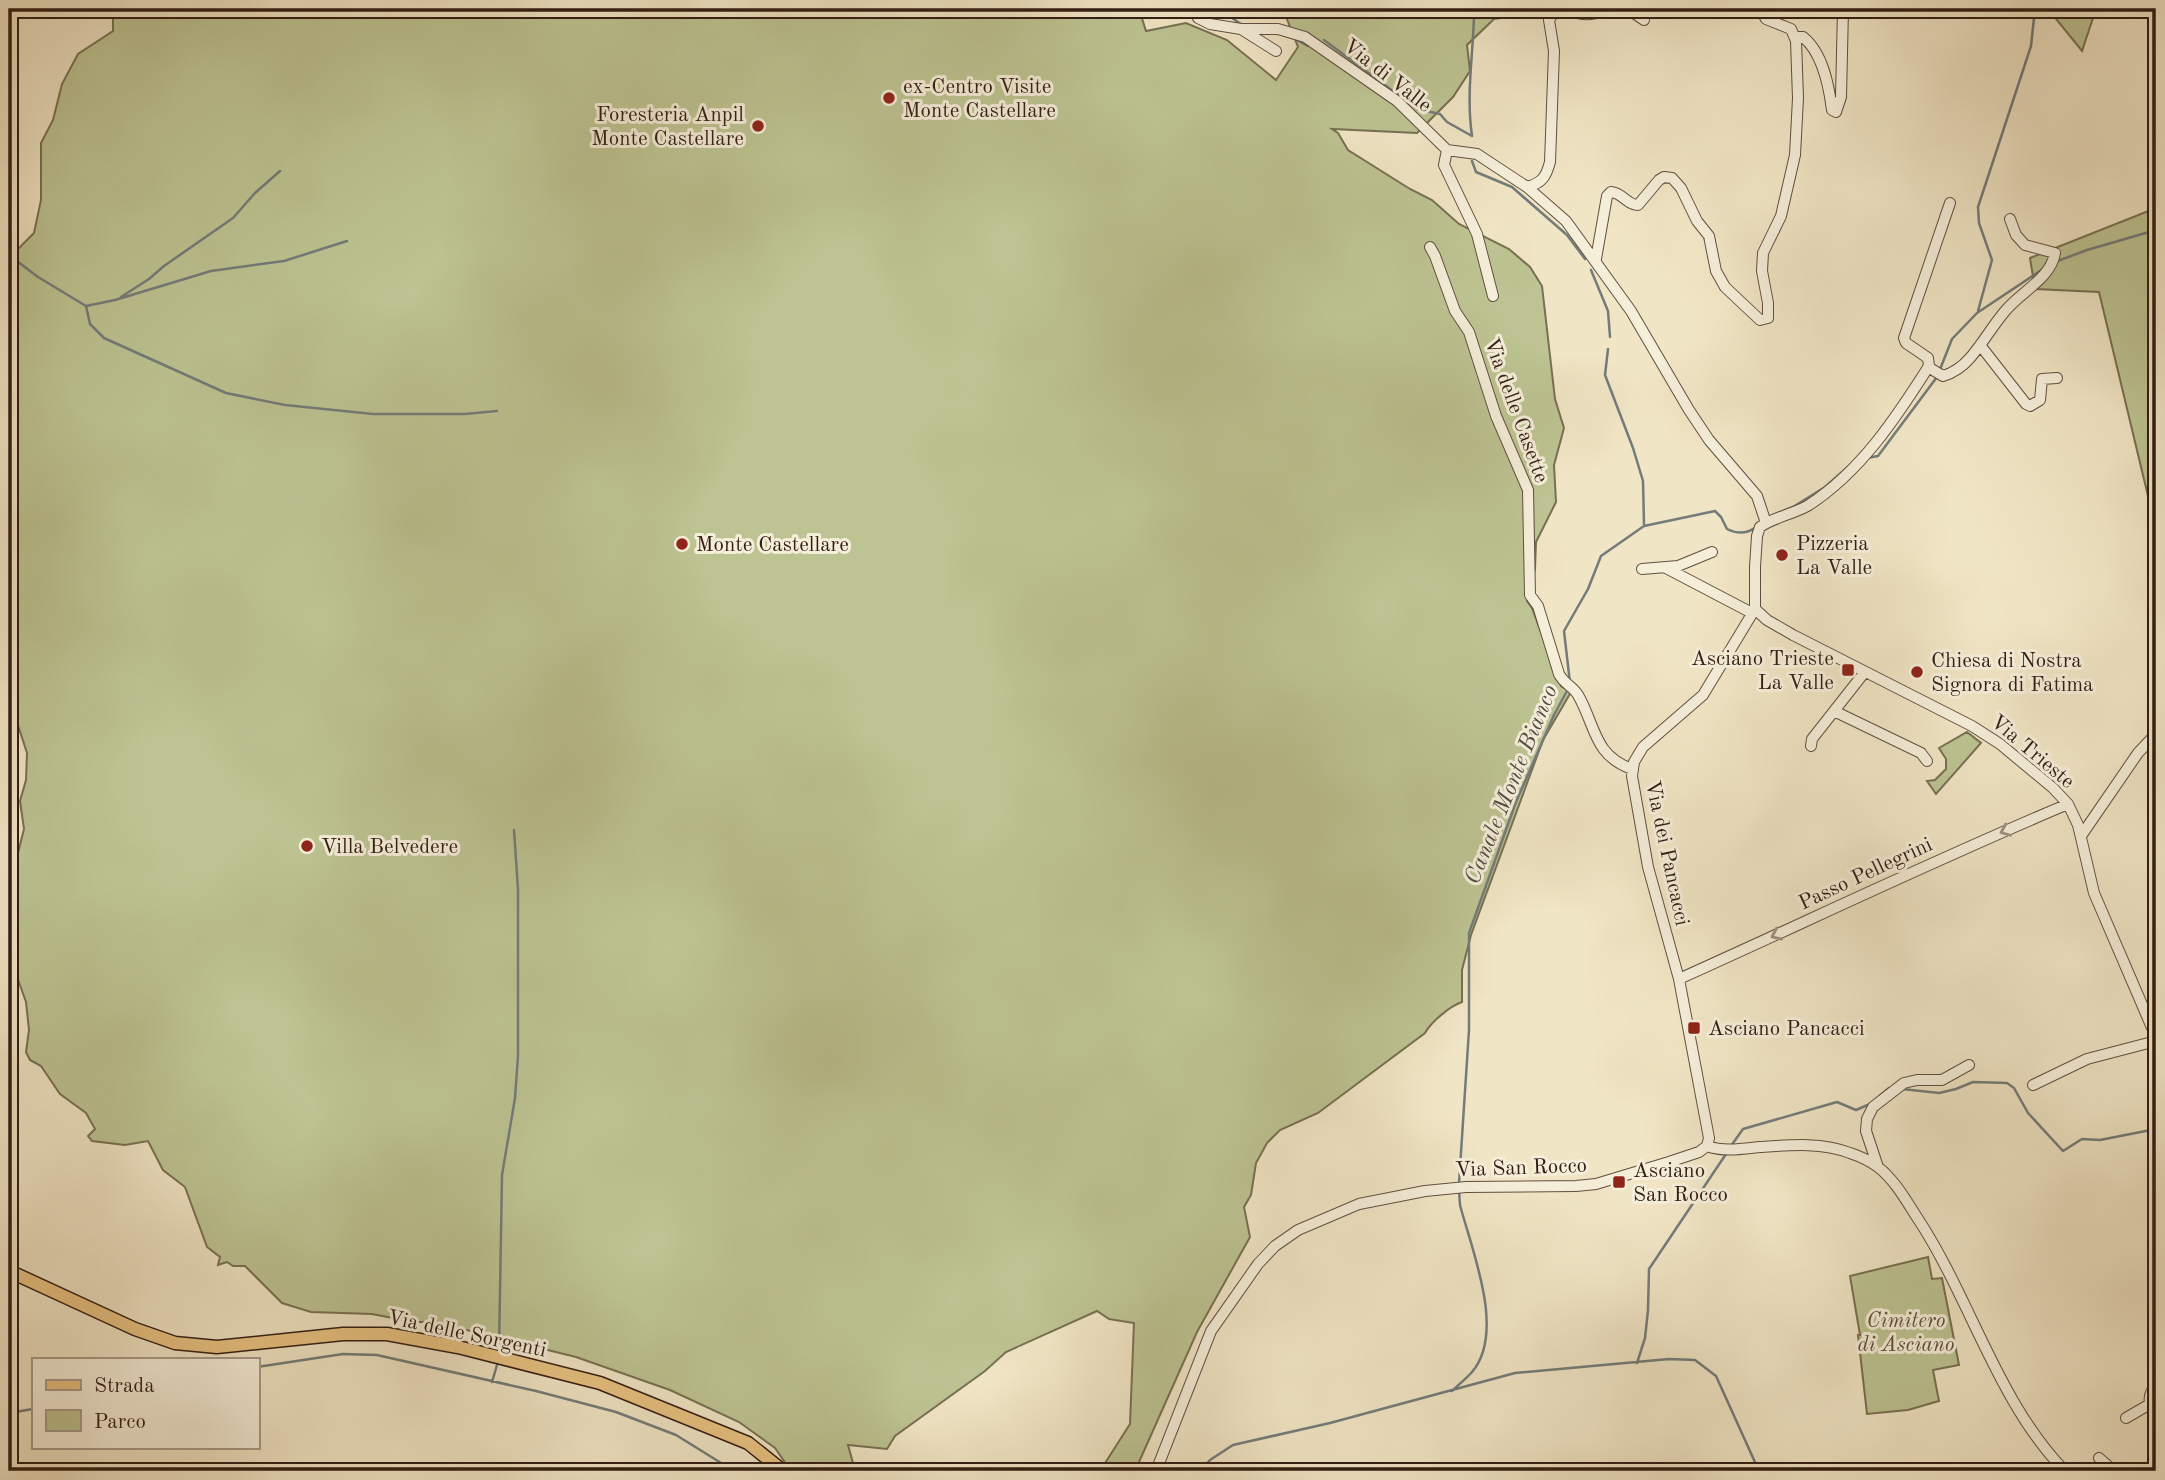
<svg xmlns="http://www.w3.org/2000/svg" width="2165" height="1480" font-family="'Old Standard TT',serif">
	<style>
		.green { fill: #bdc392; stroke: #777052; stroke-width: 2 }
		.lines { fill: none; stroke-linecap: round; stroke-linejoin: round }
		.stream { stroke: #737c7a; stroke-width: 2.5 }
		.minor-casing { stroke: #614f40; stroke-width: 12 }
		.major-casing { stroke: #311d13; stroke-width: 15 }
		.minor { stroke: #f5eed9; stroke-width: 10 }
		.major { stroke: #e8c282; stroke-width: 12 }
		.oneway { stroke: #9d9080 }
		.poi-dot { fill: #8f2418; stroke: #f5eed9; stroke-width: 2.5 }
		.labels { text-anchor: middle; stroke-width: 6; stroke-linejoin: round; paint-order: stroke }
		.street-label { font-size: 21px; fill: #311d13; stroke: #f5eed9 }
		.poi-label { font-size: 21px; fill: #311d13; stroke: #f5eed9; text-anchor: start }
		.park-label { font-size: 21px; font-style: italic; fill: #5b4f39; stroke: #f5eed9 }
		.water-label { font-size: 23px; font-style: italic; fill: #524d47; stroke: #f5eed9 }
	</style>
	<rect width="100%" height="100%" fill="#f0e5c5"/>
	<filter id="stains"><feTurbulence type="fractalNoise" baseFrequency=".00286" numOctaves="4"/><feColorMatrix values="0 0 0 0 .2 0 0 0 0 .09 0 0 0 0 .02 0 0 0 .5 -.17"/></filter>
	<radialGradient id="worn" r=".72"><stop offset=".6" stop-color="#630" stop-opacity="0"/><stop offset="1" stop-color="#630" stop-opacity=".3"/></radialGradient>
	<!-- green -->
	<path class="green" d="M113 9H1139L1146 31 1186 23 1227 40 1276 80 1298 47 1283 9H1543L1539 12 1494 19 1467 45 1470 71 1453 97 1417 133 1332 129 1338 133 1348 150 1410 189 1432 200 1459 224 1509 249 1530 267 1542 286 1555 399 1564 428 1554 465 1556 502 1536 542 1535 569 1527 601 1532 608 1561 686 1571 692 1543 740 1471 935 1462 970V1002C1450 1006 1431 1022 1425 1033L1318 1113 1280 1130 1267 1143 1256 1163 1251 1195 1244 1207 1250 1237 1197 1332 1135 1471H1100L1130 1424 1134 1323 1109 1319 1097 1311 1006 1352 985 1371 895 1436 887 1449 848 1445 853 1463 858 1471H791L775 1448 739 1422 670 1390 576 1357 434 1322H413L372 1314 311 1312 282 1303 245 1266H233L227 1262 218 1265 220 1257 207 1247 185 1187 163 1170 148 1141 125 1145 92 1141 88 1136 95 1129 86 1113 60 1094 41 1066 30 1060 26 1052 29 1030 26 1002 16 974 11 933 15 865 24 829 20 801 26 780 27 753 9 698V258L34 233 41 200V143L53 120 62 84 78 54 113 31Z
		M2048 9H2096L2082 51Z
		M2156 208V499L2148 496 2099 292 2035 289 2030 258Z
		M1967 732 1981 743 1936 794 1927 781 1935 780 1946 769V759L1939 748Z
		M1928 1257 1932 1279 1942 1278 1959 1365 1933 1370 1939 1401 1908 1410 1867 1414 1858 1335H1860L1850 1276Z"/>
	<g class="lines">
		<!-- stream -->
		<path class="stream" d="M1469 9 1474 16
			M1098 16 1162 17 1195 15
			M1207 16H1229L1241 24
			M1474 16 1508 9
			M1291 37 1308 46
			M1324 40 1417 109 1440 114 1447 122 1472 136
			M1472 136C1466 95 1473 56 1474 16
			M1472 161 1476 172 1512 187 1567 235 1585 259
			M9 255 38 277 86 306 115 300 211 271 284 261 347 241
			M2055 262 2087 250 2156 230
			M1591 270 1608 311 1610 337
			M121 297 149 279 164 266 233 218 255 193 280 171
			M86 306 90 324 104 338 226 393 285 405 373 414H465L497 411
			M1978 311 1992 260 1979 223 1978 207 2031 46 2035 9
			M1608 349 1605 375 1633 448 1643 481 1644 524
			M1867 458 1878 456 1937 377 1952 339 1977 313 2043 269
			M1773 515 1793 507 1825 487 1849 466
			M1570 683 1564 631 1588 589 1601 556 1644 526 1715 511 1721 517 1727 529C1737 534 1747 534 1756 527
			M1902 1089 1939 1093 1956 1089 1973 1082 2007 1083 2014 1088 2028 1113 2063 1151 2082 1139 2100 1140 2156 1129
			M1877 1098 1889 1088H1892
			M1731 1146 1743 1129 1837 1102 1856 1110 1870 1104
			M1459 1183 1469 1030V933L1516 802 1554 715 1568 689
			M499 1350 502 1175 515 1098 518 1056V889L514 830
			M1637 1363 1645 1338 1648 1310 1649 1269 1728 1151
			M257 1367 343 1354 377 1355 536 1391 616 1412 676 1435 734 1471
			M492 1382 497 1365
			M1452 1391C1458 1385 1466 1379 1472 1372 1506 1332 1472 1251 1460 1205L1459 1190
			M9 1413 33 1409
			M139 1471 225 1467 255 1471
			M1200 1471 1210 1460 1233 1445 1330 1423 1515 1373 1669 1359 1695 1360 1716 1376 1759 1471"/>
		<!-- minor casing -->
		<g class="minor-casing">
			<path id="minor" d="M1203 9 1198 18 1210 24 1241 29H1278L1305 37 1397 101 1447 150 1477 154 1527 187 1566 221 1631 311 1689 410 1709 440 1757 496 1766 523
				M1628 9 1644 20
				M1760 9 1766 19 1791 29 1796 41
				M1241 29 1276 51
				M1447 150 1444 165 1477 234 1493 296
				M1527 187C1542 183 1546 177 1550 162L1554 51 1549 20 1555 11 1559 9C1574 12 1591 19 1604 9
				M1430 247 1435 256 1455 311 1469 332 1496 416 1528 490 1530 595 1538 606 1559 674C1564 684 1573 686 1578 695 1596 726 1593 755 1632 769
				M1596 259 1607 196 1611 192C1623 193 1627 205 1638 205L1659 180 1664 177 1672 178 1681 188 1697 221 1709 236 1716 271 1725 287 1760 320 1768 318V303L1762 271 1763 253 1781 216 1795 155 1798 98 1796 41 1799 37H1803C1823 53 1829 86 1832 110L1836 112 1841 97 1843 9
				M1980 345 2026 404 2030 406 2040 400 2042 379 2057 378
				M1928 367 1943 376C1953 373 1963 366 1970 358 1983 343 1993 325 2006 310 2022 291 2051 278 2055 253L2025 245 2016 235 2010 219
				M1666 568 1752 613
				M1642 569 1678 566 1712 552
				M1755 609 1767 620 1793 635 1972 726 2000 744 2053 788 2068 804 2078 825 2094 893 2156 1037
				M1836 712 1921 753 1927 761
				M1811 746 1812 739 1864 673
				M2081 836 2138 753 2156 734
				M1679 979C1808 921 1937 859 2068 804
				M2033 1085 2087 1059 2156 1041
				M1707 1146 1709 1138 1679 979 1648 867 1632 776 1634 762 1643 747 1703 695 1755 609V567L1757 536 1760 527C1774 517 1794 514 1809 505 1861 471 1896 418 1929 366L1928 358 1906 343 1904 338 1950 203
				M1878 1167 1866 1131 1867 1119 1873 1107 1904 1083 1917 1080H1942L1969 1065
				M2156 1386C2148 1393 2147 1405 2156 1411
				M2126 1418 2150 1404
				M2099 1458 2114 1471
				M1156 1471 1211 1331 1258 1264 1275 1246 1298 1230 1359 1204 1425 1191 1466 1187 1576 1186 1596 1184 1669 1162 1699 1152 1707 1146C1724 1152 1741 1149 1760 1147 1789 1145 1822 1142 1850 1153 1859 1156 1870 1161 1878 1167 1896 1181 1908 1204 1920 1222 1971 1301 1999 1404 2065 1471"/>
		</g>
		<!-- major casing -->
		<g class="major-casing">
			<path id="major" d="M9 1271 135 1329 175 1343 217 1347 343 1334H387L458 1347 600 1383 748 1443 783 1471"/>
		</g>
		<!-- minor -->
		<use href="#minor" class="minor"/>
		<!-- major -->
		<use href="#major" class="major"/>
	</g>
	<!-- one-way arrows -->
	<defs><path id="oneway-chevron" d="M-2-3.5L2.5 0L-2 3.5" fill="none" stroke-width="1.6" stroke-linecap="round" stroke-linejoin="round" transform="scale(1.75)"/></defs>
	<g class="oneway">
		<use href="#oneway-chevron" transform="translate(2005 831) rotate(157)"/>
		<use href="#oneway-chevron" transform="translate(1776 935) rotate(156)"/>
	</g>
	<!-- markers -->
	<g class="poi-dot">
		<circle cx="889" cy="98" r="7"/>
		<circle cx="758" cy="126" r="7"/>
		<circle cx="682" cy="544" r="7"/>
		<circle cx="1782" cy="555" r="7"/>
		<rect x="1841" y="663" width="14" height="14" rx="3.5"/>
		<circle cx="1917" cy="672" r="7"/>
		<circle cx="307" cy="846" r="7"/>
		<rect x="1687" y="1021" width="14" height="14" rx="3.5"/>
		<rect x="1612" y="1175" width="14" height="14" rx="3.5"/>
	</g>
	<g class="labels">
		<!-- street labels -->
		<g class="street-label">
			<text transform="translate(1388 75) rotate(38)" y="7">Via di Valle</text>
			<text transform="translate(1517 410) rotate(70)" y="7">Via delle Casette</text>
			<text transform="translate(2033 751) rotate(40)" y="7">Via Trieste</text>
			<text transform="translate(1668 853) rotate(78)" y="7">Via dei Pancacci</text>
			<text transform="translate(1865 873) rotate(-25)" y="7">Passo Pellegrini</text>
			<text transform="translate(1521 1167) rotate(-2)" y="7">Via San Rocco</text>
			<text transform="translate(467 1333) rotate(12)" y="7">Via delle Sorgenti</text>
		</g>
		<!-- poi labels -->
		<g class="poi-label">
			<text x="903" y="93">ex-Centro Visite<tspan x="903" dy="24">Monte Castellare</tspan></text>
			<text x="744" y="121" text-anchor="end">Foresteria Anpil<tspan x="744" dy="24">Monte Castellare</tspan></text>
			<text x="1796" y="550">Pizzeria<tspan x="1796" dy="24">La Valle</tspan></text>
			<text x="696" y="551">Monte Castellare</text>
			<text x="1834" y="665" text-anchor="end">Asciano Trieste<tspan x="1834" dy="24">La Valle</tspan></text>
			<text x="1931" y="667">Chiesa di Nostra<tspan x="1931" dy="24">Signora di Fatima</tspan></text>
			<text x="321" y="853">Villa Belvedere</text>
			<text x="1708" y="1035">Asciano Pancacci</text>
			<text x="1633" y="1177">Asciano<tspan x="1633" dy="24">San Rocco</tspan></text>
		</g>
		<!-- park labels -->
		<g class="park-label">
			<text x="1906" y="1327">Cimitero<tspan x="1906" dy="24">di Asciano</tspan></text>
		</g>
		<!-- water labels -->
		<g class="water-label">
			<text transform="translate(1510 784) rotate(-68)" y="8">Canale Monte Bianco</text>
		</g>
	</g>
	<!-- margin -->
	<rect width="2165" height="1480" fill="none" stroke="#f0e5c5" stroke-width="35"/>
	<rect x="10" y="10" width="2144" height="1459" fill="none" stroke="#311d13" stroke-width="3.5"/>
	<rect x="18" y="18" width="2130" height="1445" fill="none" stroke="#311d13" stroke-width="2"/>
	<!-- legend -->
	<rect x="32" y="1358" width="228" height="91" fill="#f5eed9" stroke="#a79a8a" stroke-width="2"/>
	<rect x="46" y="1380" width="35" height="10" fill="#e8c282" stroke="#a79a8a" stroke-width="2"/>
	<text x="94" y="1392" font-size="21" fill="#311d13">Strada</text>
	<rect x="46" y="1410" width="35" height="21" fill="#bdc392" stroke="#a79a8a" stroke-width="2"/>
	<text x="94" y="1428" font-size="21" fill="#311d13">Parco</text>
	<rect width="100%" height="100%" filter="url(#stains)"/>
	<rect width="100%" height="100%" fill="url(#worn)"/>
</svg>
